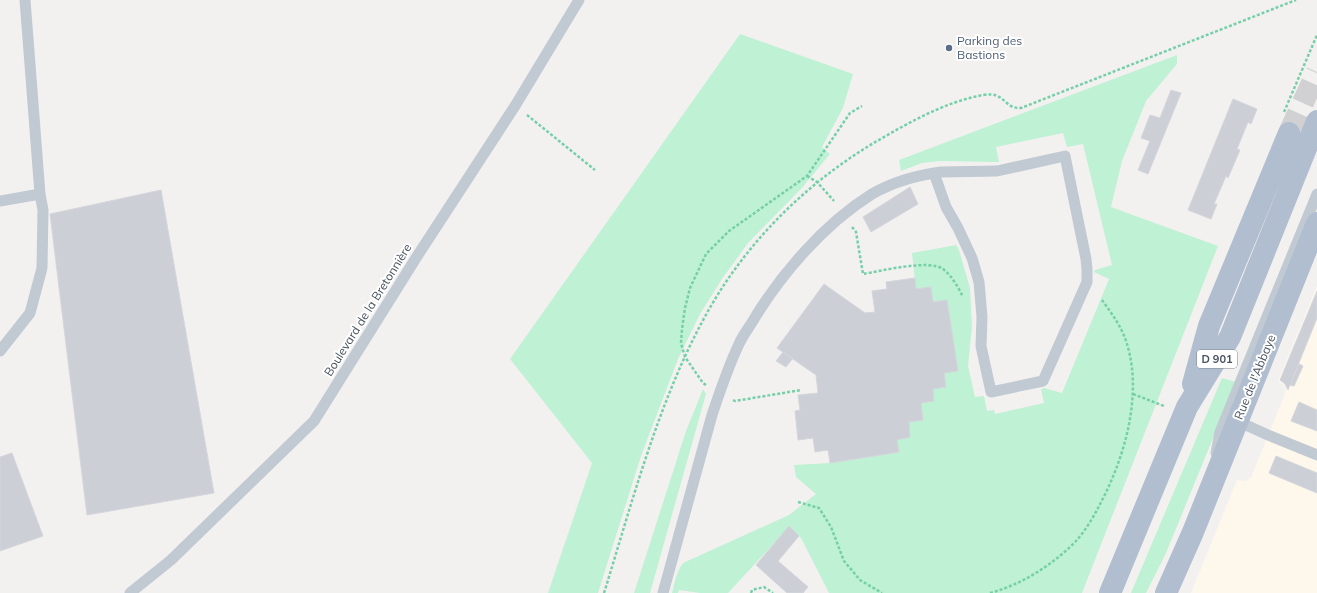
<svg xmlns="http://www.w3.org/2000/svg" width="1317" height="593" font-family="Mulish,sans-serif">
	<style>
		.commercial { fill: #fdf8eb }
		.green { fill: #bff1d4 }
		.building { fill: #cccfd6; stroke: #d4d6dc }
		.lines { fill: none; stroke-linecap: round; stroke-linejoin: round }
		.primary-tunnel { stroke: #d1d1d3; stroke-width: 22; stroke-dasharray: 22 11; stroke-linecap: butt }
		.path { stroke: #75d0a7; stroke-width: 2.5; stroke-dasharray: 3 2; stroke-linecap: butt }
		.service { stroke: #c1cad2; stroke-width: 11 }
		.primary { stroke: #b0bed0; stroke-width: 22 }
		.service-dot { fill: #5c6f8a; stroke: #fff; stroke-width: 1.5 }
		.labels { text-anchor: middle; stroke-width: 4; stroke-linejoin: round; paint-order: stroke }
		.shield { fill: #fff; stroke: #7f878f; stroke-width: 1 }
		.shield-label { font-size: 11px; font-weight: bold; fill: #48535f }
		.service-label { font-size: 12px; fill: #4e5e75; stroke: #fff; text-anchor: start }
		.street-label { font-size: 12px; fill: #48535f; stroke: #fff }
	</style>
	<rect width="100%" height="100%" fill="#f3f1f0"/>
	<!-- commercial -->
	<path class="commercial" d="M1317 286V593H1191L1237 480 1246 481 1251 477 1285 394 1286 388 1281 383 1278 381Z"/>
	<!-- green -->
	<path class="green" d="M740 34 853 74 843 108 822 147 830 154 801 189 748 243 722 279 700 314 678 359 641 456 598 593H548L592 463 510 359Z
		M1177 55V64L1146 101 1122 161 1111 207 1218 246 1082 593H829L801 538 789 527 728 593H700L679 590 678 593H672C675 581 676 573 683 563L789 515 816 494 796 477 794 465 830 463 898 452 897 440 910 437 909 422 923 420 921 403 934 401 933 389 946 387 944 373 958 371 947 300 933 302 931 287 916 289 912 253 956 245 959 250 970 288 972 327 968 366 975 397 984 396 987 411 994 410 995 414 1044 403 1041 389 1044 388 1062 393 1109 279 1094 272 1095 270 1112 265 1083 144 1067 147 1063 133 996 147 999 162H995L939 161 922 163 901 171 899 160Z
		M1222 378 1236 382 1166 553 1146 593H1131Z
		M703 389 706 394 650 593H634L686 431Z"/>
	<!-- building -->
	<path class="building" d="M1171 90 1181 93 1148 174 1138 170 1150 141 1141 138 1150 115 1160 118Z
		M1233 99 1257 109 1251 124 1248 122 1237 149 1240 150 1228 178 1226 176 1214 204H1217L1211 219 1188 210Z
		M910 187 918 204 871 232 863 217Z
		M161 190 214 493 87 515 50 214Z
		M915 278 916 289 931 287 933 302 947 300 958 371 944 373 946 387 933 389 934 401 921 403 923 420 909 422 910 437 897 440 899 452 830 463 828 450 815 452 813 438 798 440 795 411 800 410 798 395 818 393 816 375 777 348 824 284 865 313 875 312 872 291 887 289 886 282Z
		M1317 291V318L1288 390 1285 384 1280 380Z
		M783 352 793 358 786 367 776 361Z
		M1299 364 1303 366 1294 386 1290 385Z
		M1299 402 1317 410V431L1291 421Z
		M12 453 43 536 0 551V457Z
		M1276 456 1317 473V493L1269 473Z
		M789 526 799 536 778 561 808 587 803 593H787L756 565Z"/>
	<g class="lines">
		<!-- primary-tunnel -->
		<path class="primary-tunnel" d="M1289 133 1317 72"/>
		<!-- path -->
		<path class="path" d="M1284 112 1317 35
			M527 115 595 170
			M807 176 817 182 834 201
			M852 227 856 232 863 274C881 271 929 259 943 269 952 276 958 287 963 297
			M706 385 703 383 685 357 681 343 682 329 685 308 690 288 706 254 729 231 807 176 850 113 862 106
			M1133 394 1164 406
			M733 400 735 401 801 390
			M798 502 819 508 831 527 844 561 860 580 882 593
			M604 593C635 493 664 380 720 291 759 230 814 178 877 141 910 122 945 102 983 95 1006 91 1003 109 1021 108L1296 0
			M751 593 752 590 764 587 773 593
			M990 593C1021 585 1054 564 1076 541 1085 531 1093 518 1099 506 1124 460 1143 396 1127 344 1122 327 1112 314 1102 300"/>
		<!-- service -->
		<path class="service" d="M0 201 40 194
			M0 351 30 313 42 268 43 210 40 194 25 0
			M1237 421 1268 435 1317 455
			M1216 453 1220 432 1317 194
			M130 593 171 560 314 421 416 258 515 106 579 0
			M663 593 712 415C720 391 728 367 739 344 742 337 747 330 751 324 780 275 824 224 872 194 893 182 918 175 941 172L997 171 1065 156 1086 259 1087 269V282L1043 381 991 392 981 346 982 317 979 282 972 258 958 228 946 207 934 173"/>
		<!-- primary -->
		<path class="primary" d="M1193 384 1209 326 1289 133
			M1110 593 1187 407 1230 337 1317 121
			M1166 593 1193 532 1317 223"/>
	</g>
	<!-- markers -->
	<circle class="service-dot" cx="949" cy="48" r="4"/>
	<g class="labels">
		<!-- shield labels -->
		<rect class="shield" x="1197" y="350" width="40" height="18" rx="3"/>
		<g class="shield-label">
			<text x="1217" y="363">D 901</text>
		</g>
		<!-- service labels -->
		<g class="service-label">
			<text x="957" y="45">Parking des<tspan x="957" dy="14">Bastions</tspan></text>
		</g>
		<!-- street labels -->
		<g class="street-label">
			<text transform="translate(368 310) rotate(-58)" y="4">Boulevard de la Bretonnière</text>
			<text transform="translate(1255 377) rotate(-68)" y="4">Rue de l'Abbaye</text>
		</g>
	</g>
</svg>
